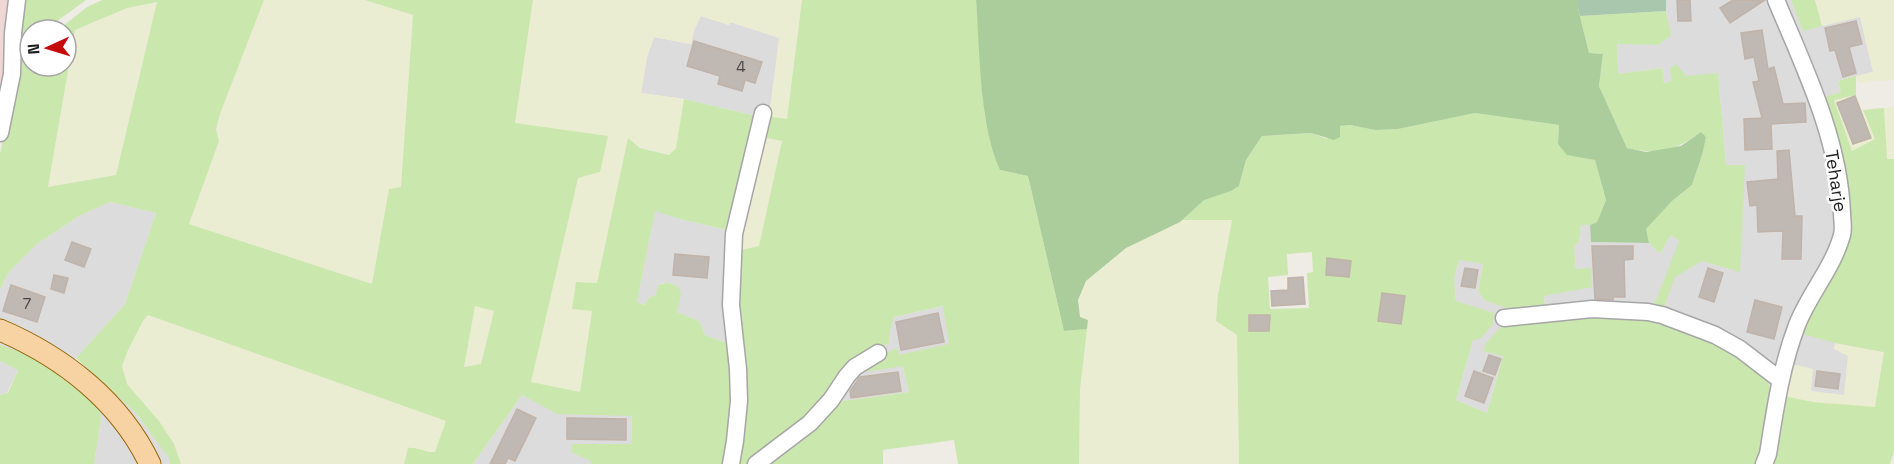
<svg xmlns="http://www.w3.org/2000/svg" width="1894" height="464" font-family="'Space Grotesk',sans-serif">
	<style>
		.residential { fill: #dddcdc }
		.commercial { fill: #efd7d6 }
		.farmland { fill: #ebedd2 }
		.grass { fill: #cae7ae; fill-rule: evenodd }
		.forest { fill: #abcd9c }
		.cemetery { fill: #a8c7ac }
		.building { fill: #c0b8b2; stroke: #c0b3a9; stroke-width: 1.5 }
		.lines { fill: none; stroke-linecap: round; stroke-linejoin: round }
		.minor-casing { stroke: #a6a6a6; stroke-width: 19 }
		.major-casing { stroke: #936407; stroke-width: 23 }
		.minor { stroke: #fff; stroke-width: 16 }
		.major { stroke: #f7d2a2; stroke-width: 21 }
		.labels { text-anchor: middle; stroke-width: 5; stroke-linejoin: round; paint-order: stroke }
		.number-label { font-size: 15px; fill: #474544 }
		.street-label { font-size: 18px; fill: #1f1f1f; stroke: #fff }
	</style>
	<rect width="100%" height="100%" fill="#efece6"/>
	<!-- residential -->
	<path class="residential" d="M1666 0H1791L1803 30 1860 16 1873 72 1838 81 1841 92 1825 97 1841 143 1848 189 1850 222 1849 234 1845 253 1838 269 1811 308 1884 352 1875 408 1771 391 1769 384 1545 313 1544 296 1576 269 1574 246 1579 242 1581 224 1590 225 1592 242 1649 243 1660 254 1671 235 1679 241 1745 166 1726 165 1718 73 1664 83 1662 68 1618 74 1617 43 1658 45 1670 36 1666 11Z
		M701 16 729 25 730 22 780 38 770 109 756 116 684 99 641 93 647 57 654 37 691 44 694 30Z
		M110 202 156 213 125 304 76 358 57 373 18 370 7 393 0 395V289L9 272 37 244 79 216Z
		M655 210 680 219 739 233 732 345 705 335 699 321 677 312 679 287 670 283H662L656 295 650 297 644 305 637 302Z
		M1459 260 1483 263 1478 291 1484 300 1517 312 1503 355 1487 413 1456 400 1473 340 1492 325 1456 301 1454 279Z
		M944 306 949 344 903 366 909 392 836 402 889 334 894 317Z
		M114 392 136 413 170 458V464H94L101 420 99 405Z
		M522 395 557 413 632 415 631 444H597L591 464H473Z"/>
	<!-- commercial -->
	<path class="commercial" d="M0 0H21L0 108Z"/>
	<!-- farmland -->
	<path class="farmland" d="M264 0H365L413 14 401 188 389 190 372 284 189 224 219 141 216 129 220 114Z
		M533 0H802L787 120 766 116V113L770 109 779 38 731 22 729 25 701 16 694 30 691 44 654 37 647 57 641 93 684 99 676 148 669 155 640 147 628 139 597 283 576 282 592 311 580 392 530 383 578 177 593 175 515 123Z
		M1815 0H1894V80L1858 83 1856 76 1873 72 1860 17 1822 26Z
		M158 2 116 175 48 187 75 30 127 8Z
		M1856 95 1875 139 1852 151 1834 100Z
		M1894 107V159H1887L1884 108Z
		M762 137 782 141 759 246 737 251Z
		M1232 219 1218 295 1216 321 1237 334 1239 464H1079L1080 389 1088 320 1080 317 1078 300 1086 281 1126 248 1182 220Z
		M475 305 494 310 481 364 464 368Z
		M148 315 447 421 435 452 428 453 414 447 405 456 404 464H181L174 444 159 421 127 384 122 366 128 350 143 321Z
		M1835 343 1884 352 1875 408 1813 402 1784 396 1792 364 1813 369 1811 391 1844 395 1848 356 1834 349Z"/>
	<!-- grass -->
	<path class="grass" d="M21 0H86L45 30H30V38L20 40Z
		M102 0H264L220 114 216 129 219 141 189 224 372 284 389 189 401 187 413 15 365 0H533L515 123 608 136 600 172 578 178 531 382 580 392 592 311 572 309 576 282 597 283 628 138 640 148 669 155 676 148 684 99 756 116 731 231 680 219 655 211 637 302 644 305 650 297 656 295 658 286C665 281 671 283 679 287L681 294 677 312 699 321 705 335 732 345 734 369 726 464H591V461L571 452 572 444H631L632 416 557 414 522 395 473 464H404L408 448C418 446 425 453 435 452L446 421 148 315 143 321 128 350 122 366 127 384 159 421 174 444 181 464H170L169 458 136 413 76 358 125 304 156 213 110 202 79 216 37 244 9 272 0 289V154L16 75 19 52 30 47V66H66V30H58L87 7ZM157 2 116 175 48 187 75 30 127 8ZM475 306 494 311 481 364 464 367Z
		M802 0H976L985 118 1000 170 1028 176 1064 331 1087 329 1080 389 1079 464H958L954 440 883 450V464H761L836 402 909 392 903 366 852 374 876 357 897 348 899 355 949 344 943 306 894 317 889 334V343L868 355 828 397 751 464H736L737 251 759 246 782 141 762 137 766 116 787 119Z
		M1791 0H1815L1822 26 1803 31Z
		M1666 11 1671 36 1658 45 1617 44 1618 74 1662 68 1664 83 1672 81 1670 67 1677 65 1686 76 1718 73 1726 165H1745L1740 272 1702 261 1675 277 1663 310 1653 308 1679 241 1671 235 1660 254 1649 243 1645 229 1672 201 1692 185 1703 152 1706 137 1695 136C1673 152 1653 154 1627 148L1599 86 1603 54 1589 53 1580 16Z
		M1856 76V95L1834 100 1852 151 1875 139 1863 110 1884 108 1887 159H1894V451L1890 464H1772L1780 437 1784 396 1813 402 1875 407 1884 352 1835 343 1799 333C1803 325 1806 316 1811 308 1819 294 1832 282 1839 266 1863 212 1843 150 1824 97L1841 92 1838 81Z
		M1475 113 1559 125 1558 144 1595 160 1606 200 1597 222 1590 225H1581L1579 242 1574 246 1576 269 1591 268 1592 287 1544 296 1545 313 1517 312 1484 300 1478 291 1483 264 1459 260 1454 279 1456 301 1494 313 1493 324 1480 339 1473 340 1456 400 1487 413 1503 356 1483 351 1486 343 1504 324 1594 314 1642 319 1683 327 1744 358 1766 376 1771 391 1761 447 1756 464H1239L1237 335 1216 321 1218 295 1232 220H1182L1204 199 1231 191 1239 186 1246 160 1262 136 1311 133 1327 139 1340 126 1350 125 1375 130 1398 129ZM1312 252 1313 272 1307 273 1309 308 1270 309 1268 277 1288 275 1287 254Z
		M0 345 29 355 75 384 99 405 101 420 94 464H0V395L8 393 18 370 0 361Z"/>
	<!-- forest -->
	<path class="forest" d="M976 0H1578V8L1589 53 1603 54 1599 86 1627 148 1646 152 1681 146 1701 132 1706 137 1703 152 1692 185 1672 201 1646 229 1649 243 1591 242 1590 225 1597 222 1606 200 1595 160 1567 155 1558 144 1559 125 1475 113 1398 129 1375 130 1350 125 1340 126V137L1334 140 1311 133 1262 136 1246 160 1239 186 1231 191 1204 200 1180 222 1126 248 1086 281 1078 300 1080 317 1088 320 1087 329 1064 331 1028 176 1000 170C979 124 980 51 976 0Z"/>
	<!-- cemetery -->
	<path class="cemetery" d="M1578 0H1666V11L1580 16 1578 8Z"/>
	<!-- building -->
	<path class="building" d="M1677 0H1690L1691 21H1678Z
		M1733 0H1765L1730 23 1720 8Z
		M1856 21 1862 44 1849 47 1856 73 1843 77 1835 50 1830 51 1825 28Z
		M1762 30 1768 69 1774 67 1783 104 1805 103 1806 122 1771 124 1772 149 1745 150 1744 119 1762 118 1753 82 1759 81 1754 57 1745 59 1741 33Z
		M694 41 762 62 755 83 745 80 742 91 718 84 720 76 687 66Z
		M1855 96 1871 138 1853 144 1837 103Z
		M1789 150 1795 216H1802L1801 259H1782L1783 231 1758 232 1757 205 1750 206 1747 182 1778 179 1777 151Z
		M72 242 91 249 84 267 65 260Z
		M1592 246H1633V259L1624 260 1625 297H1613V300L1595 299Z
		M675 254 709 257 707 278 673 275Z
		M1327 258 1351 261 1349 277 1326 275Z
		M1465 268 1478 270 1475 288 1461 286Z
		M1708 268 1723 273 1714 302 1699 297Z
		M54 275 68 278 64 293 51 289Z
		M1303 277 1305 304 1272 306 1271 291 1288 290V278Z
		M11 285 45 297 37 322 3 311Z
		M1382 293 1405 296 1401 324 1378 321Z
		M1755 300 1782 307 1774 339 1747 332Z
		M938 313 944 342 901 350 896 322Z
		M1249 315H1270L1269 331H1249Z
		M1489 355 1501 359 1495 375 1483 371Z
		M1474 371 1493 378 1484 403 1465 396Z
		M1817 371 1840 374 1838 389 1815 386Z
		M898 372 901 391 851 398 850 391 860 377Z
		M517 409 536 418 515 461 508 458 505 464H490Z
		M567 418 626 419V440L567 439Z"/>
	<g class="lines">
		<!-- minor casing -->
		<g class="minor-casing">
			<path id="minor" d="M0 133 12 74 13 33 17 0
				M1504 318 1592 309 1648 312 1662 315 1715 335 1740 349 1779 379
				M731 464 735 441 739 401 738 369 731 305 734 234 763 113
				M756 464 810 423 831 400 847 376 855 367 878 353
				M1764 464 1768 454C1775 410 1781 367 1797 325 1809 294 1833 268 1842 235 1844 228 1842 220 1842 213 1839 138 1804 67 1776 0"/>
		</g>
		<!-- major casing -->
		<g class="major-casing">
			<path id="major" d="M0 330C63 357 120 401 150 464"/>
		</g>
		<!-- minor -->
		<use href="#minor" class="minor"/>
		<!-- major -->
		<use href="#major" class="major"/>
	</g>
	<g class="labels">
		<!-- number labels -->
		<g class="number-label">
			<text x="741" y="72">4</text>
			<text x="27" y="309">7</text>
		</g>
		<!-- street labels -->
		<g class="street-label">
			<text transform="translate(1836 181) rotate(81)" y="6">Teharje</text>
		</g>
	</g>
	<!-- north arrow -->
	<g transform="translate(48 48) rotate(266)"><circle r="28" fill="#ffffff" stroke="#a5a5a5" stroke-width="1.5"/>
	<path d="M0-4.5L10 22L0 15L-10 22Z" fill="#c40a0a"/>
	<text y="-9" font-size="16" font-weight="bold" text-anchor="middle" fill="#1f1f1f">N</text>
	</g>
</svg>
